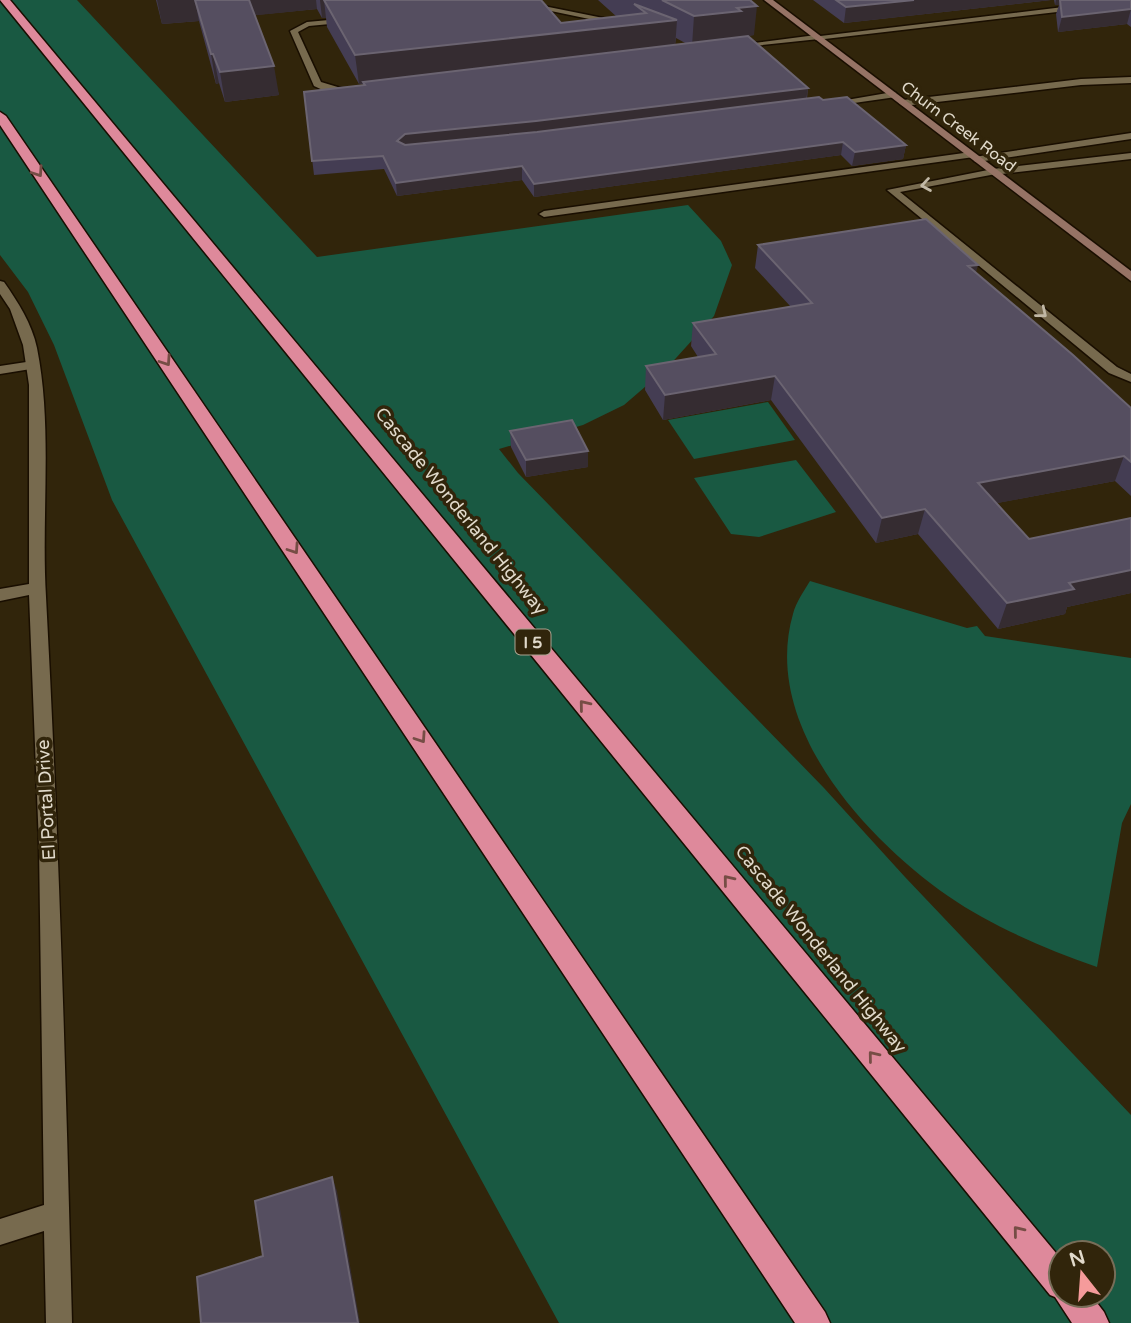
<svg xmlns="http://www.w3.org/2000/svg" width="1131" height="1323" font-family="'Varela Round',sans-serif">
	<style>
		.green { fill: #195942; fill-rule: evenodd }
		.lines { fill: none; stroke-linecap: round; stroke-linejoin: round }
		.service-casing { stroke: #190e00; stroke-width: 3 }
		.minor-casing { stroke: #190e00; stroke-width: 3 }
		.secondary-casing { stroke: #190e00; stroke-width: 3 }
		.motorway-casing { stroke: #190e00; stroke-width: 3 }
		.service { fill: #776a4e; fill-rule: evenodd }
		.minor { fill: #776a4e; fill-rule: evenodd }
		.secondary { fill: #967365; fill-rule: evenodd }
		.motorway { fill: #de899b; fill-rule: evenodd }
		.wall { fill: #443d53; fill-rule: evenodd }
		.shaded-wall { fill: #352c31 }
		.building { fill: #554e60; stroke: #6b6471; stroke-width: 2 }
		.oneway { stroke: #764d45 }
		.oneway2 { stroke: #c1b8a6 }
		.labels { text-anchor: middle; stroke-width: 7; stroke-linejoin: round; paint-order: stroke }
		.far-street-label { font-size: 16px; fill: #e1dacb; stroke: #31250b }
		.shield { fill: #31250b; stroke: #aca491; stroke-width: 2 }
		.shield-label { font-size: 16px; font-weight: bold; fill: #e1dacb }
		.street-label { font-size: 18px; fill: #e1dacb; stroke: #31250b }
	</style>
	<rect width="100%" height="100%" fill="#31250b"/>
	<!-- green -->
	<path class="green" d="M0 0H77L317 257 688 205 721 241 732 265 714 316 667 368 624 405 583 425 499 449 518 473 824 788 905 877 1131 1115V1323H559L112 500 54 345 28 292 0 255ZM1061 1253H1103V1295H1061Z
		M768 402 795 440 694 459 668 420Z
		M796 460 836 512 759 537 731 534 694 478Z
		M810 581 967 628 977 626 985 636 1131 658V804L1122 823 1097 967C1046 949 993 927 948 896 865 838 761 725 793 614 796 602 804 591 810 581Z"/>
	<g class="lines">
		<!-- service casing -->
		<g class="service-casing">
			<path id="service" d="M524 2 618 21 622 23 618 25 527 6Z
				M351 18V22L309 26 298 32 321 82 351 91 347 94 327 92 314 86 290 31 307 22Z
				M816 35 819 39 735 48 731 46Z
				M1131 77V83L1081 85 903 106 899 103 903 100 1081 79Z
				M893 92 896 93V97L833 106 829 103Z
				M1131 133V139L977 162 974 161V157L544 217 539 214 544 211 971 152 974 153V157Z
				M993 169 998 172 996 174 900 192 1117 367 1131 374V382L1109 373 887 190Z
				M33 361 37 362V368L0 374V366Z"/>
		</g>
		<!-- minor casing -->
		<g class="minor-casing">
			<path id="minor" d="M1080 5 1083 9 816 40 812 37Z
				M1131 153V159L993 175 988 172 993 169Z
				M0 281 4 282C18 302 32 324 37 348 53 428 41 516 46 597 59 839 66 1081 72 1323H46L44 1231 0 1245V1219L44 1205 39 845 29 595 0 601V589L29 584V385L23 345 10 309 0 294Z"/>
		</g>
		<!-- secondary casing -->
		<g class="secondary-casing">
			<path id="secondary" d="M764 0H773L1131 271V281Z"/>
		</g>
		<!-- motorway casing -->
		<g class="motorway-casing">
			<path id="motorway" d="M0 0H10L1061 1259V1295H1091L1104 1312 1109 1323H1072L1055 1297 1050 1295Z
				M0 112 6 116 825 1312 830 1323H795L0 125Z"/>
		</g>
		<!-- service -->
		<use href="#service" class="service"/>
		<!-- minor -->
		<use href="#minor" class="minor"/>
		<!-- secondary -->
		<use href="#secondary" class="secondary"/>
		<!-- motorway -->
		<use href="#motorway" class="motorway"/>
	</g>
	<!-- wall -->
	<path class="wall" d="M156 0H541L561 23 617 17 598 0H750L754 35 739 37 808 88 807 99 823 100 906 145 903 159 852 166 841 155 534 197 522 180 397 196 384 169 314 175 304 92 363 85V84H359L327 27 326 18H322L317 9 255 15 279 95 225 102 219 83 216 84 199 21 162 24ZM676 38 687 44 675 45Z
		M813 0H1051L844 23Z
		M1054 0H1131V27L1127 24 1058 32 1056 14 1059 5H1055Z
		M758 245 976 273 1131 408V496L1115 481 997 503 1029 539 1131 518V593L1067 607 1065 614 998 629 918 534 876 543 771 400 663 420 645 390 646 366 698 357 691 346 693 323 791 307 755 268Z
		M510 431 588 451V467L526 477 511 447Z"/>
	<!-- shaded-wall -->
	<path class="shaded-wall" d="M157 0H195L199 21 162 24Z
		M246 0H316L317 9 249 16Z
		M320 0H324L326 18H322Z
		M914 0H1051L844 23 846 7Z
		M1056 0H1060L1059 5H1055Z
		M757 6 754 35 692 46 694 16 737 8Z
		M1131 9 1127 24 1058 32 1062 17Z
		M677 20 675 48 359 84 355 55Z
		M211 54H213L219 83 216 84Z
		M274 66 279 95 225 102 220 72Z
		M808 88 806 100 399 154 397 141 405 134Z
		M843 142 841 155 534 197V184Z
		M906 145 903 159 852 166 855 152Z
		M522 166V180L397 196 396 183Z
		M978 265 972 288 968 266Z
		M775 376 771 400 663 420 665 395Z
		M588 451V467L526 477V460Z
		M1124 456 1115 481 971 508 978 483Z
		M925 509 918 534 876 543 882 518Z
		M1131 570V593L1067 607 1065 614 998 629 1007 603 1069 583Z
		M332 1177 337 1191 360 1323H358Z"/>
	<!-- building -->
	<path class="building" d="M195 0H249L274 66 220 72 213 54H211Z
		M324 0H541L561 23 646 13 634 4 677 20 355 55Z
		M662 0H750L757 6 737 8 741 11 694 16Z
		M836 0H914L846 7Z
		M1060 0H1131V9L1062 17Z
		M748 36 808 88 536 121 405 134 397 141 405 145 537 132 819 97 823 100 847 97 906 145 855 152 843 142 534 184 522 166 396 183 383 156 312 161 304 92 365 85 363 82Z
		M926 219 978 265 968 266 1073 355 1131 408V462L1124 456 978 483 1029 539 1131 518V570L1069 583 1074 589 1007 603 925 509 882 518 775 376 665 395 646 366 716 354 693 323 812 303 758 245Z
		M572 420 588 451 526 460 510 431Z
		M332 1177 358 1323H201L197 1277 263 1256 255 1201Z"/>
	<!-- one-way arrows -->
	<defs><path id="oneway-chevron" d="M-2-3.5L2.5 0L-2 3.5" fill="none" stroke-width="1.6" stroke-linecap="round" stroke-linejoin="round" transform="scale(1.75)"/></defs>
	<g class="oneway">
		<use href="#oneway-chevron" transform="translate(38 172) rotate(56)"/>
		<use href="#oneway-chevron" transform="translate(166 361) rotate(56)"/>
		<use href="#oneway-chevron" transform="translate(294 549) rotate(56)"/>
		<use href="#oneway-chevron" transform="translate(584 705) rotate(-129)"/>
		<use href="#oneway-chevron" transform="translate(421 738) rotate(56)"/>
		<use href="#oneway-chevron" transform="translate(728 880) rotate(-129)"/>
		<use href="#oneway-chevron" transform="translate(873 1056) rotate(-129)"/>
		<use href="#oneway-chevron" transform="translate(1018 1231) rotate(-129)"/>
	</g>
	<g class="oneway2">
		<use href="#oneway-chevron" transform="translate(926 185) rotate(171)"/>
		<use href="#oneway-chevron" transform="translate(1042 313) rotate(39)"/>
	</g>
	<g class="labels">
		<!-- far-street labels -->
		<g class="far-street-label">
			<text transform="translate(959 126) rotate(37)" y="6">Churn Creek Road</text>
		</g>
		<!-- shield labels -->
		<rect class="shield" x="515.5" y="629.5" width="35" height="25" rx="5"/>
		<g class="shield-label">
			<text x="533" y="648">I 5</text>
		</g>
		<!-- street labels -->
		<g class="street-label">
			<text transform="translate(461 511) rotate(51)" y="6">Cascade Wonderland Highway</text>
			<text transform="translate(46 800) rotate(-93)" y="6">El Portal Drive</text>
			<text transform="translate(821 949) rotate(51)" y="6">Cascade Wonderland Highway</text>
		</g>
	</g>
	<!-- north arrow -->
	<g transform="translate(1082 1274) rotate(343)"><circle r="33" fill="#31250b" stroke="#776d58" stroke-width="2"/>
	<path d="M0-5L12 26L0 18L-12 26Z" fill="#f59b9b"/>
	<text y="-10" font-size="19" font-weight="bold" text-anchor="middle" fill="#e1dacb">N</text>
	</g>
</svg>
